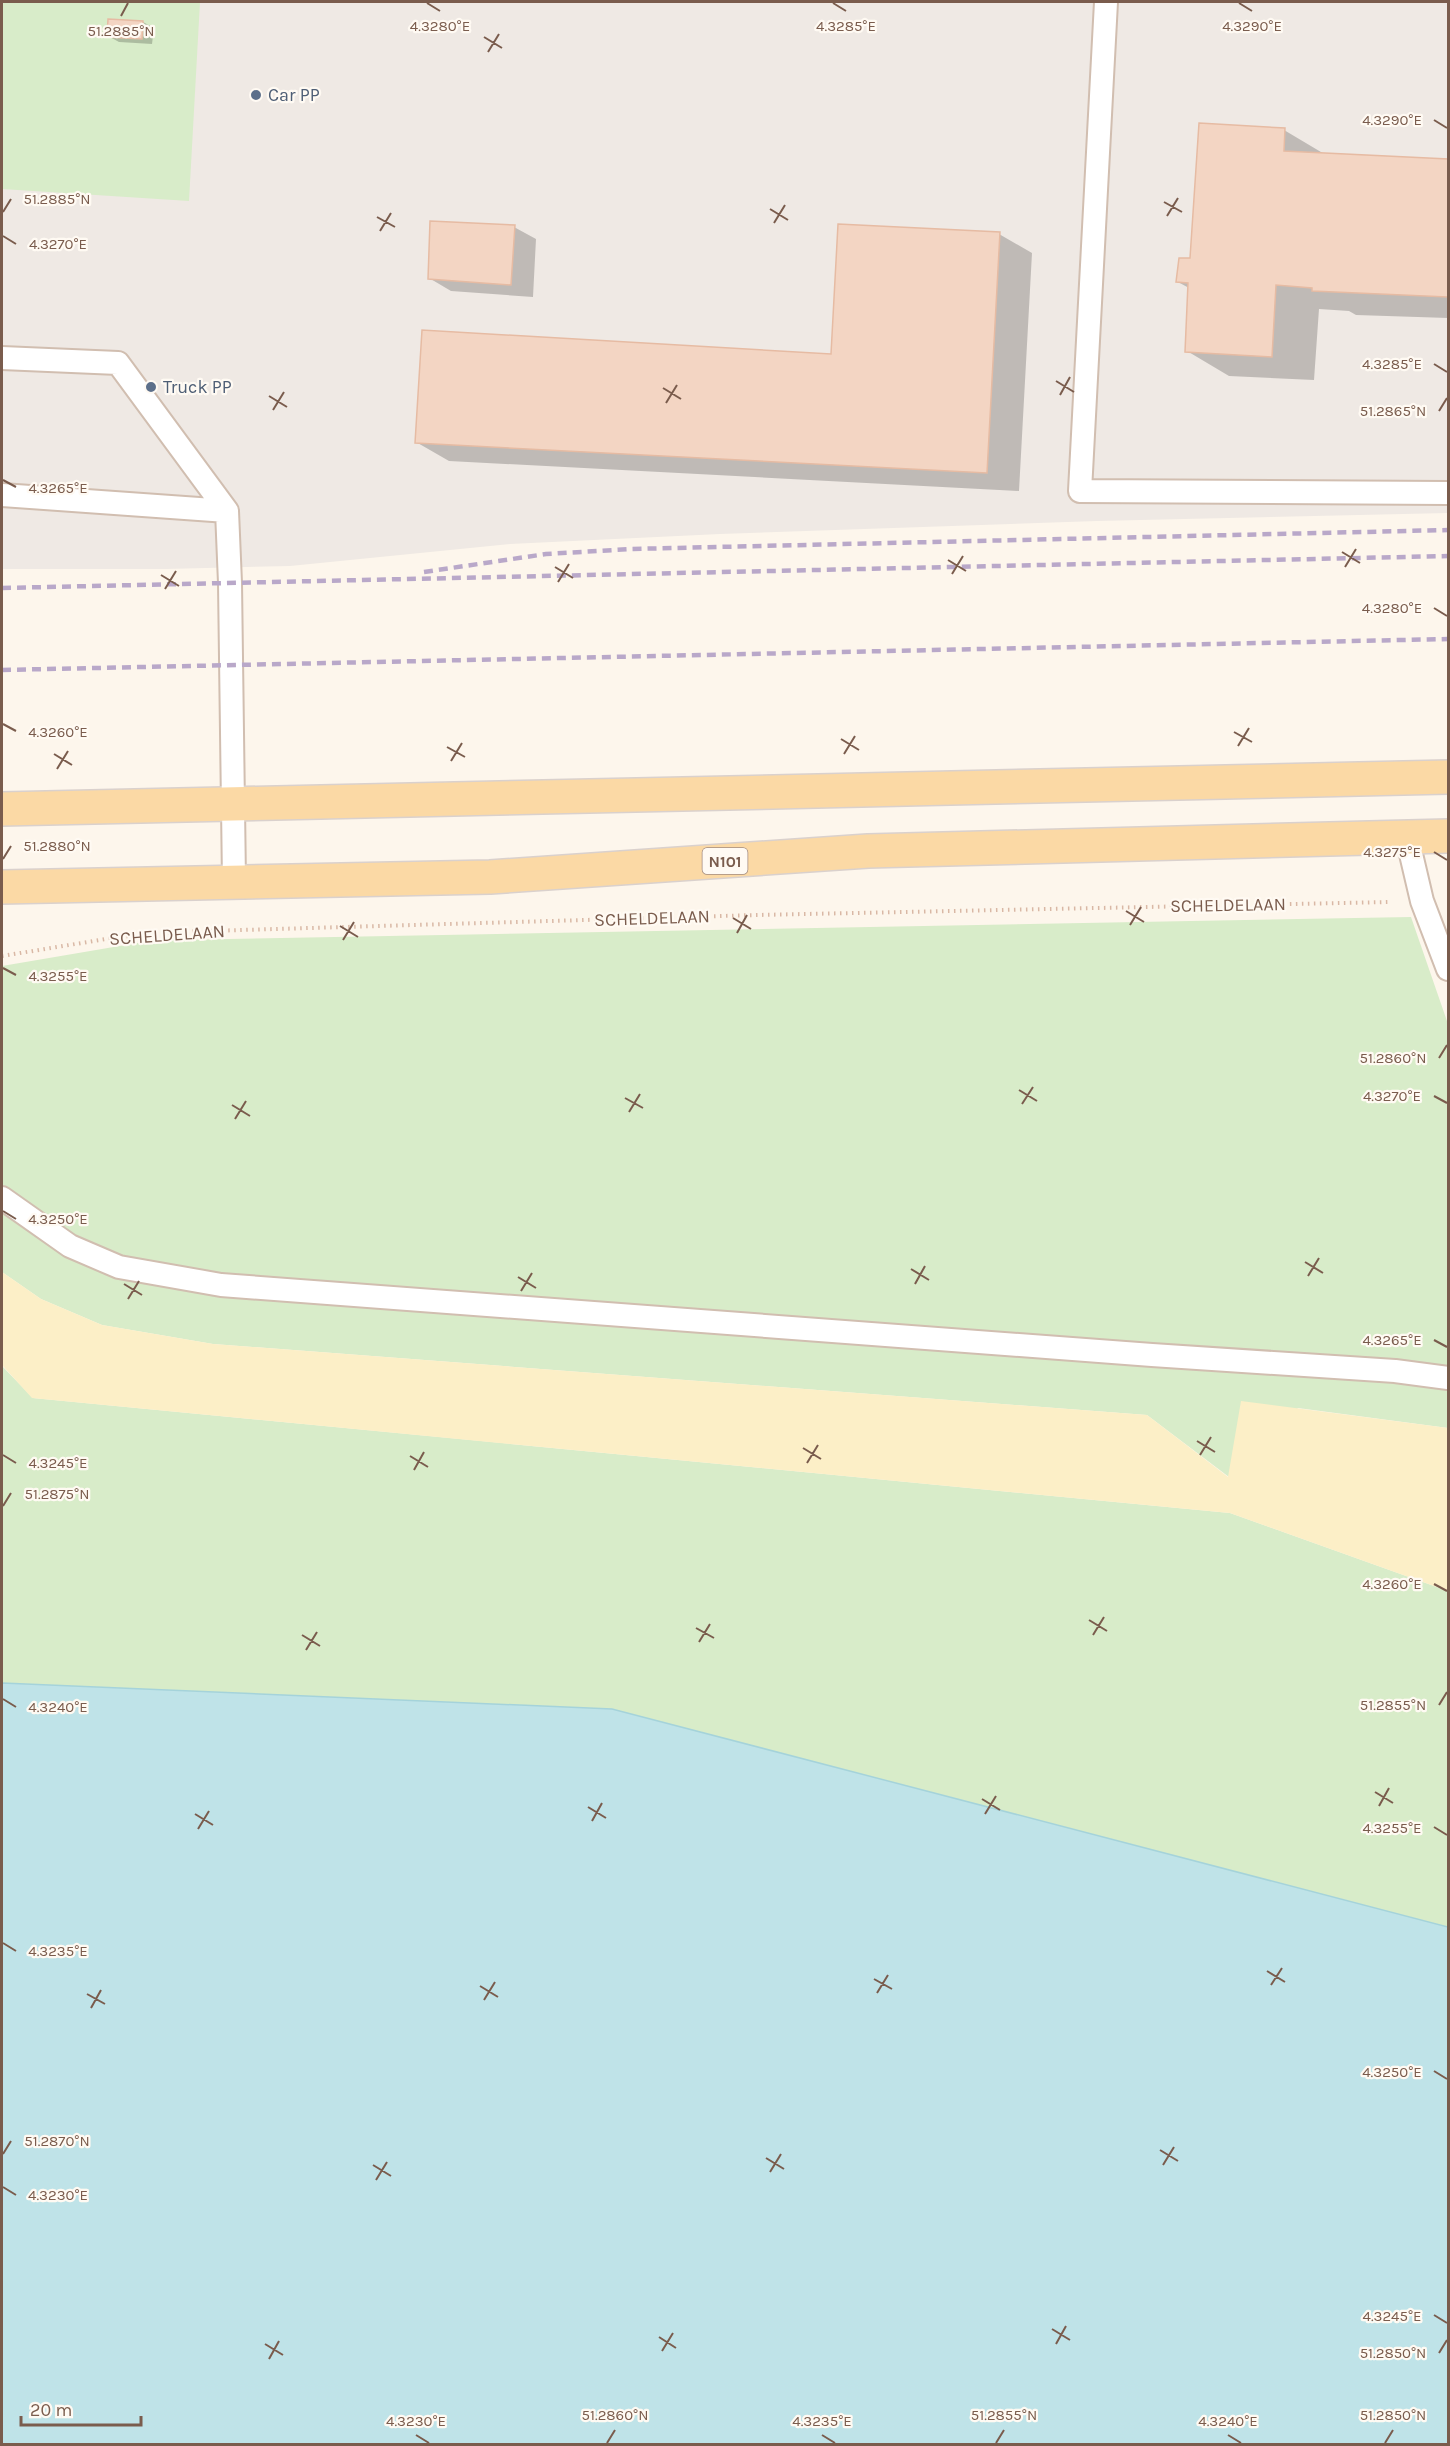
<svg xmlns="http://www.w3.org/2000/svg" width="1450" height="2446" font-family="Karla,sans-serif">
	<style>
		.industrial { fill: #efe9e4 }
		.green { fill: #d8ecc9 }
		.sand { fill: #fcefc7 }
		.water { fill: #bfe3e8; stroke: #a5d3da; stroke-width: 1.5 }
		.shadow { fill: #0003 }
		.building { fill: #f3d5c3; stroke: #e6bba3; stroke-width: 1.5 }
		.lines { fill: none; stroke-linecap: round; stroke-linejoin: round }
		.service-casing { stroke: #d1beb0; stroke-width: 26 }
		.primary-casing { stroke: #dad1cd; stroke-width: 36 }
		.path { stroke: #d9b8a5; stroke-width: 4; stroke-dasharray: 1.5 4.5; stroke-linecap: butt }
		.service { stroke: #fff; stroke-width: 22 }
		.primary { stroke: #fbd9a5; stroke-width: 33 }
		.rail { stroke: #b9a8c9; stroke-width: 4.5; stroke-dasharray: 9 6; stroke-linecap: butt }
		.ticks { fill: none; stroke: #7a5c4d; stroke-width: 2 }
		.service-dot { fill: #5c6f8a; stroke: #fffaf3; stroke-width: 2 }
		.labels { text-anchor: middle; stroke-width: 4.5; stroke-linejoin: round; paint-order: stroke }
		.shield { fill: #fffaf3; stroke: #a28b7f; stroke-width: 1.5 }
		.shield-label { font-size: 16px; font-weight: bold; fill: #7a5c4d }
		.service-label { font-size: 18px; fill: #4e5e75; stroke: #fffaf3; text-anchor: start }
		.street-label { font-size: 18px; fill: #7a5c4d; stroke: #fffaf3 }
		.ticks-label { font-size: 15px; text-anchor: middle; fill: #7a5c4d; stroke: #fffaf3; stroke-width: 4.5; stroke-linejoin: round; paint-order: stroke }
	</style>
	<rect width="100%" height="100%" fill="#fdf6ec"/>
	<!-- industrial -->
	<path class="industrial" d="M2 2H1448V513L1097 521 720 534 510 544 290 566 166 569H2Z"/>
	<!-- green -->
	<path class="green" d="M2 2H200L189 201 2 189Z
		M1411 917 1448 1024V1428L1298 1408 1229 1477 1147 1415 213 1344 102 1325 41 1299 2 1272V966L143 942 173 940Z
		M2 1366 33 1398 1230 1513 1448 1591V1927L612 1709 2 1683Z"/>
	<!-- sand -->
	<path class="sand" d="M2 1272 41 1299 102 1325 213 1344 1147 1415 1228 1477 1241 1401 1448 1428V1591L1230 1513 32 1398 2 1365Z"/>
	<!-- water -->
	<path class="water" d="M2 1683 612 1709 1448 1927V2444H2Z"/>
	<!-- shadow -->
	<path class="shadow" d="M110 20 143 22 154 28 152 44 119 42 108 36Z
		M1284 130 1326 155 1448 161V318L1356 315 1349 311 1319 309 1314 380 1229 376 1187 351 1189 288 1178 282Z
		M514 227 536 239 533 297 451 291 429 278Z
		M999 234 1032 253 1019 491 449 461 416 442 832 355Z"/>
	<!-- building -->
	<path class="building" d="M108 19 143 21 142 39 107 37Z
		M1199 123 1285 128 1284 151 1448 159V297L1312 291V288L1276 285 1272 357 1185 352 1188 283 1176 282 1179 258H1190Z
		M430 221 515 225 511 285 428 279Z
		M838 224 1000 232 987 473 415 443 422 330 831 354Z"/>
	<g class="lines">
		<!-- service casing -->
		<g class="service-casing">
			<path id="service" d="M1106 2 1080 491 1448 493
				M2 358 118 363 227 511 230 583 234 881
				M2 495 227 511
				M1407 837 1422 901 1448 969
				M2 1198 70 1246 119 1267 221 1285 1152 1355 1395 1371 1448 1378"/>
		</g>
		<!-- primary casing -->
		<g class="primary-casing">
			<path id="primary" d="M2 809 1448 777
				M2 887 490 877 868 851 1448 836"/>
		</g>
		<!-- path -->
		<path class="path" d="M2 956 112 938 173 932 756 915 1391 902"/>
		<!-- service -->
		<use href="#service" class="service"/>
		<!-- primary -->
		<use href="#primary" class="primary"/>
		<!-- rail -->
		<path class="rail" d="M424 572 546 554 631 549 1448 530
			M2 588 1448 556
			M2 670 1448 639"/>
	</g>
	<!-- ticks -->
	<path class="ticks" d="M427 3 440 11M833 3 846 11M1239 3 1252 11M121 16 128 3M484 37 502 48M488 52 499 34M1434 120 1447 128M1164 202 1182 212M770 209 788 220M3 212 11 199M1167 216 1178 198M377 217 395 227M774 223 785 205M380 231 391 213M3 236 16 244M1434 364 1447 372M1056 381 1074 392M663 388 681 399M1060 395 1070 377M269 396 287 407M666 403 677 385M273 410 284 392M1439 411 1447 398M3 480 16 487M1342 552 1360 563M948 560 966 571M555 567 573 578M1345 567 1356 549M952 574 963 556M161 575 179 586M558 582 569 564M165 589 176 571M1434 608 1447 616M3 724 16 731M1234 732 1252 742M841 739 859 750M1238 746 1249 728M447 747 465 757M54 754 72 765M844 754 855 736M451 761 462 743M57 769 68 751M1434 852 1447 860M3 859 11 846M1126 911 1144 922M733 918 751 929M1130 925 1141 907M340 926 358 937M737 933 747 915M343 940 354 922M3 968 16 975M1439 1058 1447 1045M1019 1090 1037 1101M1434 1096 1447 1103M625 1098 643 1108M1022 1104 1033 1087M232 1105 250 1116M629 1112 640 1094M235 1119 246 1101M3 1211 16 1219M1305 1262 1323 1273M911 1269 929 1280M1308 1276 1319 1258M518 1277 536 1288M124 1284 142 1295M915 1284 925 1266M521 1291 532 1273M128 1299 139 1281M1434 1340 1447 1347M1197 1441 1215 1452M803 1448 821 1459M3 1455 16 1463M1200 1455 1211 1437M410 1456 428 1467M807 1463 818 1445M414 1470 424 1452M3 1506 11 1493M1434 1584 1447 1591M1089 1620 1107 1631M696 1628 714 1638M302 1635 320 1646M1093 1635 1104 1617M699 1642 710 1624M306 1650 317 1632M3 1699 16 1707M1439 1705 1447 1692M1375 1792 1393 1803M982 1799 1000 1810M1379 1806 1389 1788M588 1807 606 1818M195 1814 213 1825M985 1814 996 1796M592 1821 602 1803M1434 1827 1447 1835M198 1829 209 1811M3 1943 16 1951M1267 1971 1285 1982M874 1979 892 1989M1271 1985 1282 1968M480 1986 498 1997M877 1993 888 1975M87 1994 105 2004M484 2000 495 1982M91 2008 101 1990M1434 2071 1447 2079M1160 2150 1178 2161M3 2154 11 2141M766 2158 784 2169M373 2165 391 2176M1163 2165 1174 2147M770 2172 781 2154M376 2180 387 2162M3 2187 16 2195M1434 2315 1447 2323M1052 2329 1070 2340M659 2337 676 2348M265 2344 283 2355M1056 2344 1066 2326M662 2351 673 2333M1439 2353 1447 2340M269 2359 279 2341M416 2435 429 2443M822 2435 835 2443M1228 2435 1241 2443M607 2443 615 2430M996 2443 1004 2430M1385 2443 1393 2430"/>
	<!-- markers -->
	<g class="service-dot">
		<circle cx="256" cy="95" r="6"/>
		<circle cx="151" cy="387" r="6"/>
	</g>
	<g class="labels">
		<!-- shield labels -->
		<rect class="shield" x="702.5" y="848" width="45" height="26" rx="4.5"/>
		<g class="shield-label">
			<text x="725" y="867">N101</text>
		</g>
		<!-- service labels -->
		<g class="service-label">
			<text x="268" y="101">Car PP</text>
			<text x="163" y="393">Truck PP</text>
		</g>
		<!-- street labels -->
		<g class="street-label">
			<text transform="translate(1228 905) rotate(-1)" y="6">SCHELDELAAN</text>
			<text transform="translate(652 918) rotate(-2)" y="6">SCHELDELAAN</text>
			<text transform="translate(167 935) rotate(-4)" y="6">SCHELDELAAN</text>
		</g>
	</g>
	<g class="ticks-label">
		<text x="1252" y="31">4.3290°E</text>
		<text x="440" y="31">4.3280°E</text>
		<text x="846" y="31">4.3285°E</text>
		<text x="121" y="36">51.2885°N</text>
		<text x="1392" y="125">4.3290°E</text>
		<text x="57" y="204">51.2885°N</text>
		<text x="58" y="249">4.3270°E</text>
		<text x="1392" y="369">4.3285°E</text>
		<text x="1393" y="416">51.2865°N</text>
		<text x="58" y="493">4.3265°E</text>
		<text x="1392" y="613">4.3280°E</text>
		<text x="58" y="737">4.3260°E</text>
		<text x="57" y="851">51.2880°N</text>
		<text x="1392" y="857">4.3275°E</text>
		<text x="58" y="981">4.3255°E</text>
		<text x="1393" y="1063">51.2860°N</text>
		<text x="1392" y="1101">4.3270°E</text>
		<text x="58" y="1224">4.3250°E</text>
		<text x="1392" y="1345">4.3265°E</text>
		<text x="58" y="1468">4.3245°E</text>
		<text x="57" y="1499">51.2875°N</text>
		<text x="1392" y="1589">4.3260°E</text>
		<text x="1393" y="1710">51.2855°N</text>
		<text x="58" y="1712">4.3240°E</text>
		<text x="1392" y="1833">4.3255°E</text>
		<text x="58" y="1956">4.3235°E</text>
		<text x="1392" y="2077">4.3250°E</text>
		<text x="57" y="2146">51.2870°N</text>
		<text x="58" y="2200">4.3230°E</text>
		<text x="1392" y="2321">4.3245°E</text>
		<text x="1393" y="2358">51.2850°N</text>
		<text x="615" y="2420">51.2860°N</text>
		<text x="1004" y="2420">51.2855°N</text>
		<text x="1393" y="2420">51.2850°N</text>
		<text x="416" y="2426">4.3230°E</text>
		<text x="822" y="2426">4.3235°E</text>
		<text x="1228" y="2426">4.3240°E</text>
	</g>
	<!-- border -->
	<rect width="1450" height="2446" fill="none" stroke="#7a5c4d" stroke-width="6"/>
	<!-- scale -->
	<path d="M21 2416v9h120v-9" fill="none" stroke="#7a5c4d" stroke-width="3"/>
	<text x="30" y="2416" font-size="18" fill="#7a5c4d" stroke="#fffaf3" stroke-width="4.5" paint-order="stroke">20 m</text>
</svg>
